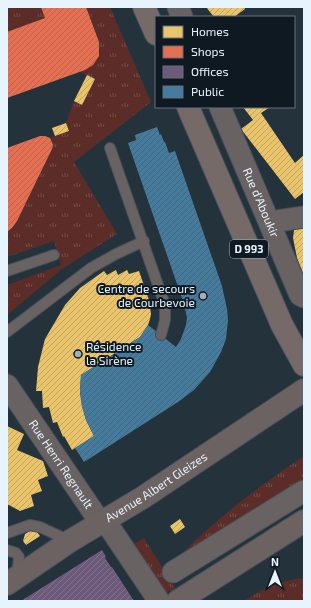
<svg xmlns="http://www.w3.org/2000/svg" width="311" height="608" font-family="'Exo 2',sans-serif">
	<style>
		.grass { fill: url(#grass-tufts) }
		.homes { fill: url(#homes-hatch) }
		.shops { fill: url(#shops-hatch) }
		.offices { fill: url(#offices-hatch) }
		.public { fill: url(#public-hatch) }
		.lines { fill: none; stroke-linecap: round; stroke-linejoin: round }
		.lane-casing { stroke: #455058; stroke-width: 12 }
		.street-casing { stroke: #455058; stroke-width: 23 }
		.secondary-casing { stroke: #455058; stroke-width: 24 }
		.primary-casing { stroke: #455058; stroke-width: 24 }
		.lane { stroke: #696262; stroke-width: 10 }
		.street { stroke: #696262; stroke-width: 21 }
		.secondary { stroke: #6d6262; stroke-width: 22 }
		.primary { stroke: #766a69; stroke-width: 22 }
		.poi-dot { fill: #a3afb9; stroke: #0e1922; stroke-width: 1.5 }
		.labels { text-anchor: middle; stroke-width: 4; stroke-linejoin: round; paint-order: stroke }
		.shield { fill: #0e1922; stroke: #a6b2bb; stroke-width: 1 }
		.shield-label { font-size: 11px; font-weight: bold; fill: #e7f3fd }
		.street-label { font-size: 12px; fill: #e7f3fd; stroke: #0e1922 }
		.poi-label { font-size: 12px; fill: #e7f3fd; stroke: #0e1922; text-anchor: end }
	</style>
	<defs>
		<pattern id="grass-tufts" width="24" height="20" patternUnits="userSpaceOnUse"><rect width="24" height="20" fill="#5c2d28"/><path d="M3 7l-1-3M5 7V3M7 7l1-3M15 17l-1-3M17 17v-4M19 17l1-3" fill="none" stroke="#734c48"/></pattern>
		<pattern id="homes-hatch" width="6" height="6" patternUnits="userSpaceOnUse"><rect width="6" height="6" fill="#e9c46a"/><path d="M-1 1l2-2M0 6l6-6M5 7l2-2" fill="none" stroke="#c0a562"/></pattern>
		<pattern id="shops-hatch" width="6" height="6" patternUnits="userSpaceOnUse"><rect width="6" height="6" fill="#e76f51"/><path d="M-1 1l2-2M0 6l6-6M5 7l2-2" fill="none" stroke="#b66450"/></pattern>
		<pattern id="offices-hatch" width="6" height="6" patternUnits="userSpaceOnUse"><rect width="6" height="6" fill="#6d597a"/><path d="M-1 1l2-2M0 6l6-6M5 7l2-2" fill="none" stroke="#82718e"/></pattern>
		<pattern id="public-hatch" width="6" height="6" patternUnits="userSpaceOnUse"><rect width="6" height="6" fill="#457b9d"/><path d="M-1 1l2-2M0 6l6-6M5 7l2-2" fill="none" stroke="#456479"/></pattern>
	</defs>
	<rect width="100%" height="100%" fill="#24323c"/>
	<!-- grass -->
	<path class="grass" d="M7 7H41L45 18 7 32Z
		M86 7H110L151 102 74 162 117 234 62 269 7 315V285L61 265 54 241 7 257V232L12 228 17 221 52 149 53 145 49 138 69 131 66 123 74 101 82 105 95 79 80 72C113 61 94 30 86 7Z
		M304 456V482L183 558 181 554C219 517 260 485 304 456Z
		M144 538 176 590 165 592 129 547Z
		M304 578V601H244C262 589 282 580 304 578Z"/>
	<!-- homes -->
	<path class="homes" d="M206 7H244L245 9 234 17H214Z
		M87 75 95 79 82 105 74 101Z
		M243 107H270L261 113 295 163 304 155V192L295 199 241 129 253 120Z
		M66 123 69 131 55 136 52 128Z
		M295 223 304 225V276L297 258 293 238Z
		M116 270 118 275 127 270 129 274 139 271 149 300 151 314 150 319 148 325 140 337 81 375 80 392 82 406 86 420 94 436 72 450 64 436 63 437 57 422 53 423 49 407 43 408 42 391H36L38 367 45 339 65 305 80 288 104 271 107 275Z
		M7 426 24 434 17 450 43 461 48 476 38 480 42 491 31 495 34 506 20 511 7 504Z
		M180 519 185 527 175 534 170 526Z
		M30 531 37 532 40 536 26 545 23 541 25 534Z"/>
	<!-- shops -->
	<path class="shops" d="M41 7H86L99 42V56L93 65 85 70 7 98V32L45 18Z
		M40 136H45L50 138 53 145 52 149 17 221 12 228 7 232V148Z"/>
	<!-- offices -->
	<path class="offices" d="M102 550 106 557 105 558 111 567H112L134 601H21Z"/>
	<!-- public -->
	<path class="public" d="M157 127 160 135 161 134 164 142H165L169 153 175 151 222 286 227 309 228 320 226 339 221 352 210 372 194 390 178 402 84 462 75 448 94 436 86 420 82 406 80 392 81 375 140 337 148 325 176 347 181 339 186 325 187 318 184 304 128 143 136 140 135 135Z"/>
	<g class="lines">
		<!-- lane casing -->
		<g class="lane-casing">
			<path id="lane" d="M110 148 165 305V320L161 335
				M7 271 54 255
				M7 332 91 268 116 254 144 241
				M7 533 30 525 40 527 70 541
				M7 550 16 553 19 557 17 576"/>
		</g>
		<!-- street casing -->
		<g class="street-casing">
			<g id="street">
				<path d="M178 7 182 17"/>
				<path id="s1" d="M220 107 300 295 304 297"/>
				<path d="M270 222 304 217"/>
				<path id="s2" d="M7 385 100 522 110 528 159 601"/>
				<path d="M173 572 304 491"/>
			</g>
		</g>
		<!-- secondary casing -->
		<g class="secondary-casing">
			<g id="secondary">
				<path id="s3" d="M7 584 70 541 142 498 304 390"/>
				<path d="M178 601 304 521"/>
			</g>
		</g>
		<!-- primary casing -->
		<g class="primary-casing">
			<path id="primary" d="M144 7 156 34
				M188 107 282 325 304 365"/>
		</g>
		<!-- lane -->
		<use href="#lane" class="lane"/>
		<!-- street -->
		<use href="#street" class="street"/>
		<!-- secondary -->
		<use href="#secondary" class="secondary"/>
		<!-- primary -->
		<use href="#primary" class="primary"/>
	</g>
	<!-- markers -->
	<g class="poi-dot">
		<circle cx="203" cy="296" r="4"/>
		<circle cx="78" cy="354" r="4"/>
	</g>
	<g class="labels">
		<!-- shield labels -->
		<rect class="shield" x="230" y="240" width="38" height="18" rx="3"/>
		<g class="shield-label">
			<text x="249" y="253">D 993</text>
		</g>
		<!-- street labels -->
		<g class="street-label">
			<text dy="4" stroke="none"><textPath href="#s1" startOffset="104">Rue d'Aboukir</textPath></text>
			<text dy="4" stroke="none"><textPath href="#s2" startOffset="96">Rue Henri Regnault</textPath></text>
			<text dy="4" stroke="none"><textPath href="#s3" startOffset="178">Avenue Albert Gleizes</textPath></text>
		</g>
		<!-- poi labels -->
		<g class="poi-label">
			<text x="195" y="293">Centre de secours<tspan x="195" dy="14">de Courbevoie</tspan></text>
			<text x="86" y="351" text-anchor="start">Résidence<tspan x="86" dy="14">la Sirène</tspan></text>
		</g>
	</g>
	<!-- border -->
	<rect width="311" height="608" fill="none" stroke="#e7f3fd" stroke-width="16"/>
	<!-- legend -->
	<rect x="155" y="16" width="140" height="92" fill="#0e1922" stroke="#65707a"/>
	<rect x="163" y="26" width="20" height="12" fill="#e9c46a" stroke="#65707a"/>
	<text x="191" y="36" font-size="12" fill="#e7f3fd">Homes</text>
	<rect x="163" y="46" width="20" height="12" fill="#e76f51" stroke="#65707a"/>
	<text x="191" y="56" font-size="12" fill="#e7f3fd">Shops</text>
	<rect x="163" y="66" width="20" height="12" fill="#6d597a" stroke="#65707a"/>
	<text x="191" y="76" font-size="12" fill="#e7f3fd">Offices</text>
	<rect x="163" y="86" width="20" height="12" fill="#457b9d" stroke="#65707a"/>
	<text x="191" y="96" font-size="12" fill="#e7f3fd">Public</text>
	<!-- north arrow -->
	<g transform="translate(275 572)" stroke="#0e1922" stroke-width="3" paint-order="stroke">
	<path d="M0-3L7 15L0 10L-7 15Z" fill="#e7f3fd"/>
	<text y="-6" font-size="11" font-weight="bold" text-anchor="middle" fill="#e7f3fd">N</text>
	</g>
</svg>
